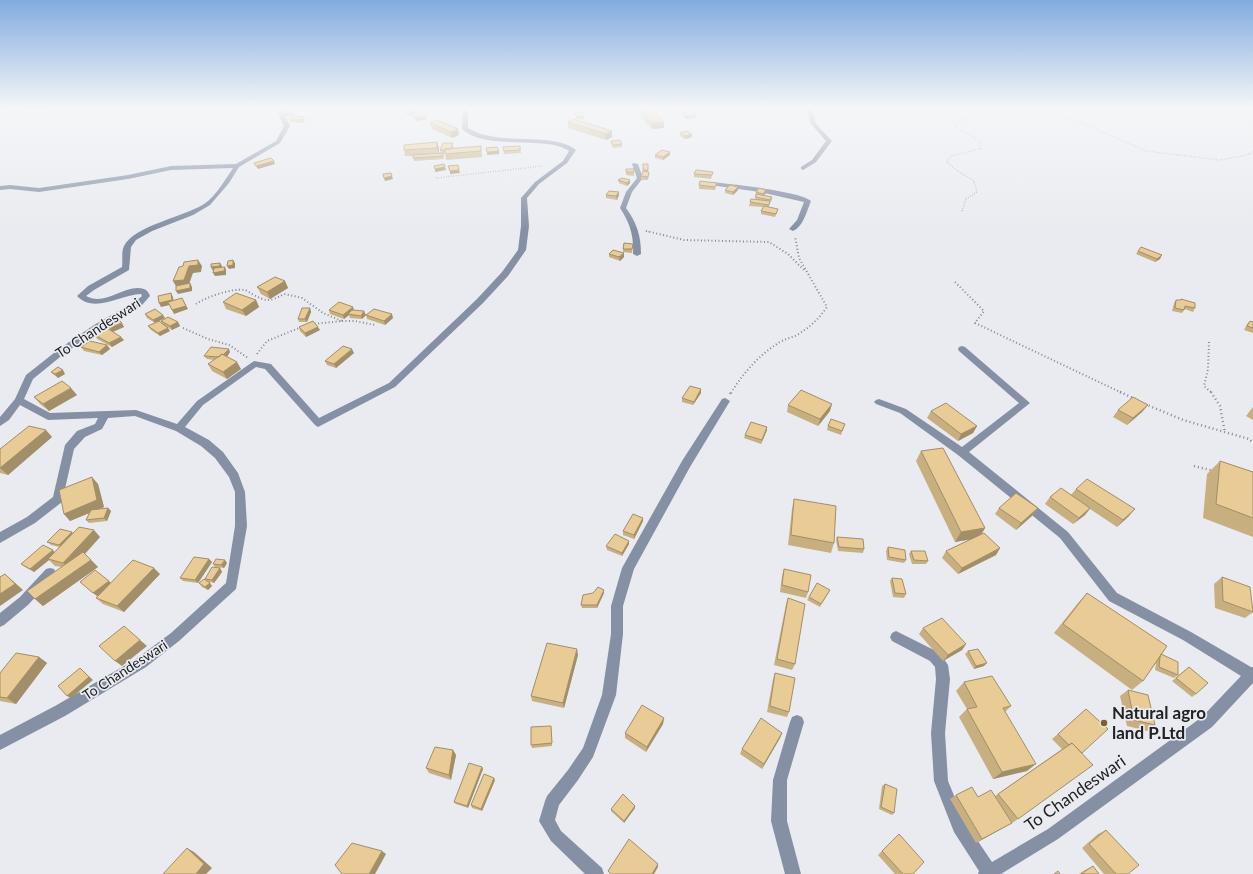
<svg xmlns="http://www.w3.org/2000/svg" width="1253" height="874" font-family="Lato,sans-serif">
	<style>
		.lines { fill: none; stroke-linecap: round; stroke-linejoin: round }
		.path-far2 { stroke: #87888c; stroke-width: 1.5; stroke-dasharray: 0.5 2; stroke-linecap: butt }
		.path-far1 { stroke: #87888c; stroke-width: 2; stroke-dasharray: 1 2.5; stroke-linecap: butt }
		.path { stroke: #87888c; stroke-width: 2.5; stroke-dasharray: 1 3; stroke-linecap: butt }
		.minor { fill: #8590a5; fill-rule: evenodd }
		.wall { fill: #c8af80 }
		.shaded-wall { fill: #a28e68 }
		.building { fill: #e8cb95; stroke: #a28e68 }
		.poi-dot { fill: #7a6233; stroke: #e9ebf0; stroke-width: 1.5 }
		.labels { text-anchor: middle; stroke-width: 3.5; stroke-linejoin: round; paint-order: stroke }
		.street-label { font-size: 14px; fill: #212224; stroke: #e9ebf0 }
		.near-poi-label { font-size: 17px; font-weight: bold; fill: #212224; stroke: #e9ebf0; text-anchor: start }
		.near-street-label { font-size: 17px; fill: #212224; stroke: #e9ebf0 }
	</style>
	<rect width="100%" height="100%" fill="#e9ebf0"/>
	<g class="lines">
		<!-- path-far2 -->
		<path class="path-far2" d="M0 109 30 110 63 108
			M436 178 543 166
			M962 211 966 199 977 192 974 181 956 170 947 162 951 156 980 149V141L956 127V124L981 111 994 110 1050 114 1075 120 1146 151 1219 160 1243 156 1253 152
			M646 231 650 232"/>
		<!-- path-far1 -->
		<path class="path-far1" d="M646 231 684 240 769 242 788 254 805 271
			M955 282 984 311 975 323 1122 393
			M196 304C206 297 232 288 244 290 247 290 250 293 252 294 267 302 269 302 284 294L302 298 323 313 342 321 313 324
			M342 321H355L375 325
			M183 328 208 339 229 345 248 358
			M1209 342 1208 369 1204 386 1212 393
			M257 354 267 341 304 326
			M731 393C743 373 760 354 780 342 785 339 790 338 795 336 808 329 819 319 827 307L799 258 795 236"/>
		<!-- path -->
		<path class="path" d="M1120 392 1135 399
			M1211 392 1220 406 1225 433
			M730 394 731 392
			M1145 404 1183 420 1249 439 1253 443
			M1194 466 1214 471"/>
		<!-- minor -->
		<path class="minor" d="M281 108H286L283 112 290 126 280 143 239 167 229 183 210 205 193 215 152 231 136 240 131 247 129 270 94 290 86 296C106 307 125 283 144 289 147 290 149 293 150 296L142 305 100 329 65 353 33 379 24 399 50 413 136 410 177 424 197 401 254 361 271 364 319 418 389 383 477 299 502 272 518 250 521 226V198L535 182 563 161 569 151C566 149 562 147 558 146 533 139 481 148 462 129L463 108H468V128C497 147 553 131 576 150L567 163 539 184 527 198 529 226 526 250 508 276 483 303 395 387 318 427 315 425 265 369 256 367 203 405 185 427 209 440 223 452 238 473 245 492 247 526 236 589 179 641 146 667 65 716 0 750V735L55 706 136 659 171 633 226 583 235 526V492L229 477 215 458 201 446 176 431 135 416 108 418 102 429 85 437 74 449 62 502 35 523 0 543V532L27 517 53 497 65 445 77 431 95 424 98 418 48 420 20 405 9 420 0 426V417L15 399 26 375 59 349 94 325 136 301 142 296 141 294C120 295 94 314 77 296L88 286 122 267C123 261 121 252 124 246 134 226 183 217 204 204 216 196 225 180 233 168L171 170 128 179 39 192 10 189 0 190V186L10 185 39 188 128 175 171 166 236 164 276 141 284 126 277 112Z
			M805 108 812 109 816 124 832 141 816 162 803 170 801 169V167L812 160 826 141 811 124 807 111Z
			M633 163 638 164 643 178 632 192 626 208C637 223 641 236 641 254L637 256 633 254C634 236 630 223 620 208L626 192 637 178 632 164Z
			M712 182C730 184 800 191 811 201 807 211 803 227 793 231L789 229 797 220 804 202 760 192 710 185V183Z
			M962 346 965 347 1030 403 969 452 1068 532 1117 593 1191 632 1251 667H1253V683L1212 727 1058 839 1001 874H978L979 871 954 832 934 781 931 733 936 679 935 667 930 661 892 641 890 637 892 633 896 631 940 653 948 665 950 679 945 733 948 781 965 822 992 862 1048 829 1202 717 1241 676 1183 640 1109 601 1060 538 958 455 900 413 876 404 874 402 876 400 879 399 906 409 962 447 1019 403 959 351 958 349 959 347Z
			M725 398 730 401 690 467 634 569 623 606V634L616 695 593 757 578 780 559 805 555 820 561 831 602 868 604 874H585L551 841 539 821 545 801 547 796 568 770 583 748 602 695 611 634V606L622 568 682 461 722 399Z
			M50 568 54 569 56 573 54 577 28 605 4 625 0 627V613L20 597 46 569Z
			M797 715 802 717 804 722 787 780V821L801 874H785L771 821 773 780 790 722 792 717Z"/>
	</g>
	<!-- wall -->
	<path class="wall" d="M639 108 651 109 664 122V128L652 129 641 117V113L639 110Z
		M403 109 417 111V112L426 116V119L417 121 412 116V115L409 116 403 112Z
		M682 111 695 118 685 119 682 114Z
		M289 119 305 120 302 123 290 122Z
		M574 119 612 137 606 140 568 128V122Z
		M430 123 459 135 452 138 432 129Z
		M680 133 692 137 685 139 680 136Z
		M611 141 622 144V147L613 148 611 144Z
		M437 142 439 148V153H441L440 150 454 146 453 149 481 146 482 157 446 160 445 153H443L444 159 414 161 413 156H405L404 150Z
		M520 146 521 153 504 154 503 147Z
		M670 152V155L663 160 655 158V155Z
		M643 164H648V172H649L648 180H641V176L643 171Z
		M634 169V176L626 175V172Z
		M713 172 711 179 694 177V174Z
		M618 180 630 183 627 186 619 183Z
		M699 185 716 186 715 190 699 189Z
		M725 190H738L733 195 725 193Z
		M756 192 766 193 764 195 772 197V200L769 204V207L778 209 777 212 775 217 761 214V211L763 207 749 206 751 199 755 200 756 196 755 195Z
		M606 195H619L617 200 606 198Z
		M633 247 632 253 623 252V249Z
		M1138 251 1160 259 1155 262 1136 254Z
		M609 254 624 257 620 261 609 257Z
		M285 281 288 288 270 299 261 294 257 287Z
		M1181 299 1195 308 1193 312 1185 309 1182 313 1172 311 1174 303 1176 300H1180Z
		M256 300 259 307 246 316 226 309 223 302Z
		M310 308 311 312 307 322H299L298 319Z
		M329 310H354L366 315 362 319 350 318 349 315 344 319 330 314Z
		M145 314 165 318 159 321 162 324 161 321 178 322 180 326 172 330 167 327 170 331 160 336 151 330 148 326 155 323 147 318Z
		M366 315 393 318 385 325 367 319Z
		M104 321 124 327 113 332 124 340 112 347 97 339 95 335 111 331Z
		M1250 321 1253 322V333L1244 330 1247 324Z
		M299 327 320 330 306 337 300 331Z
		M107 345 110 349 102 355 84 351 81 347Z
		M230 352 227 357 241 369 227 379 212 371 208 364 214 360 207 359 204 356Z
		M354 353 336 368 327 365 325 361Z
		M51 372 65 374 58 378 54 375Z
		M701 389V393L693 405 682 402V398Z
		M77 395 49 411 40 404 34 397Z
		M788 405 830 411 818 426 787 412Z
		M1148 405 1142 412 1127 425 1113 417 1118 410Z
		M1253 407V420L1246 416Z
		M931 411 977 426 973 433 958 441 927 418Z
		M845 424 841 435 827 430 828 426Z
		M767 430 761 444 744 438 745 435Z
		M52 437 8 475 0 473V449Z
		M921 451 985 528 981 535 1000 548 996 555 958 574 942 558 946 551 971 539 955 542 916 461Z
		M1220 461 1253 472V537L1203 518 1207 474Z
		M98 484 104 507 99 509 108 508 111 511 107 521 89 523 86 520 89 513 70 521 64 514Z
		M1076 489 1129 516 1117 527 1090 509 1085 515 1073 524 1045 504 1050 497 1071 495Z
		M794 499 834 543 831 553 788 545 792 509Z
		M999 508H1038L1033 515 1016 530 995 514Z
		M643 518V521L634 539 623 535V531Z
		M73 533 100 537 85 554 98 567 43 606 35 599 62 567 55 566 49 560 34 572 25 567 21 564 55 552 59 547 51 545 47 542Z
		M837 537 864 549 863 553 838 551 836 540Z
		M629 544 622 556 607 550 606 546Z
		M888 547 906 560 904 563 887 560 886 551Z
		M911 551 928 561 926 564H912L909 554Z
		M209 559 212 562 198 583 183 581 180 578Z
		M227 563 224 568 215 567 213 564Z
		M220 568 222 572 214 583 209 582 212 586 208 590 202 587 199 583 207 581 205 579Z
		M784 569 808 592 806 598 780 592 782 576Z
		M160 574 124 612 103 604 96 598 101 593 97 596 80 582 111 583Z
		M1222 577 1253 612 1245 618 1215 608 1214 584Z
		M892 578 906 594 904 598 893 597 890 581Z
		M830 590 820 607 807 600 809 597Z
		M604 593 597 608H582L581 605Z
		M1087 593 1161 654 1178 675 1174 678 1155 670 1156 663 1143 681 1132 690 1054 633 1078 603Z
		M788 598 795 664 792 670 774 665 786 604Z
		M923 628 966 644 962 650 943 661 919 634Z
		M968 651 984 666 974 669 965 654Z
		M578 655 564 708 532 701 531 696Z
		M39 657 47 663 16 704 0 701V673Z
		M1189 667 1196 694 1192 697 1172 681Z
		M775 673 789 712 787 717 767 712 773 679Z
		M964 682 1011 706 1005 712 1027 771 993 779 959 717 967 709 956 691Z
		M1128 690 1155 725 1147 731 1127 726 1120 696Z
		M1086 709 1082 753 1018 819 1009 825H1008L976 843 950 799 956 795 978 797 995 796 1062 749 1052 739Z
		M664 718 663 724 646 752 625 738V733Z
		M551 726 552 746 532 748 531 745Z
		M782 733 780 738 762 769 740 754 742 749Z
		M453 750 456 755 451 780 429 773 426 768Z
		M482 767 483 769 468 808 456 804 454 802Z
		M495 780 482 811 472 808 471 805Z
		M885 784 894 813 892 815 879 809 882 786Z
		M635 806V808L624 823 611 811V809Z
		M1106 830 1128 874H1104L1082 848 1098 834Z
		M899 834 913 874H895L878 855Z
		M1093 866 1099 874H1079L1085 870Z"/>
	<!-- shaded-wall -->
	<path class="shaded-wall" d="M29 108H44L43 109 30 110Z
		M417 111V114L412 113V115L409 116 408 113Z
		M294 112 295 115 285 117 284 114Z
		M696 115 695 118 685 119V116Z
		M426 116V119L417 121 416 118Z
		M576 116H584L585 119H576Z
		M304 117 305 120 302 123 301 120Z
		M664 122V128L652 129V123Z
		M458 129 459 135 452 138 451 132Z
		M612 131V137L606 140V134Z
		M692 134V137L685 139V136Z
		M437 142 439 148V154L437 148Z
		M499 151V154L487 155V152Z
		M670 152V155L663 160V157Z
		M274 161 275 164 258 169 256 166Z
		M445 167 446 170 435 172V169Z
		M459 170 460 173 450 174V171Z
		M392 176 393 179 385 181 384 178Z
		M630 180V183L627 186V183Z
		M738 187V190L733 195V192Z
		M766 190V193L762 197 763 194Z
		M619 192V195L617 200 616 196Z
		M624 253V257L620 261 619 257Z
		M1162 255 1160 259 1155 262 1157 259Z
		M198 260 202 266 201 272 193 273 188 287 177 288 173 281 189 266Z
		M233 260 235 263V268L229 269 227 266Z
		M220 263 222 266 221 269 213 271 211 267Z
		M225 267 226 270V275L215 276 213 273Z
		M285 281 288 288 270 299 267 292Z
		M190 283 192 287V291L178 294 176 291Z
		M171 293 173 297 174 304 161 307 159 303Z
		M182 298 188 309 174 314 172 310Z
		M256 300 259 307 246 316 242 310Z
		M353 307 354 310 348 314 349 315 344 319 343 315Z
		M310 308 311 312 307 322 305 319Z
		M364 311 366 315 362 319 361 316Z
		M392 314 393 318 385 325 384 321Z
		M163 315 165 318 155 323 153 320Z
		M178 322 180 326 172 330 170 326Z
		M122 323 124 327 112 332 110 328Z
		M318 327 320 330 306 337 305 333Z
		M168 328 170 331 160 336 158 333Z
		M121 337 124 340 112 347 109 343Z
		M107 345 110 349 102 355 99 352Z
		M229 349 230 352 224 361 222 357Z
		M352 349 354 353 336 368 334 364Z
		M237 362 241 369 227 379 223 372Z
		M63 370 65 374 58 378 55 374Z
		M71 388 77 395 49 411 43 404Z
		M701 389V393L693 405 694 402Z
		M832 404 830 411 818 426 820 419Z
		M1148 405 1142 412 1127 425 1133 418Z
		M977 426 973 433 958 441 961 434Z
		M767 427V430L761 444 762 440Z
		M46 430 52 437 8 475 0 468Z
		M92 477 98 484 104 507 70 521 64 514Z
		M108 508 111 511 107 521 104 518Z
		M1038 508 1033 515 1016 530 1021 523Z
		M1090 508 1085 515 1073 524 1079 518Z
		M1135 509 1129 516 1117 527 1123 520Z
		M643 518V521L634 539V535Z
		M985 528 979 538 955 542 961 532Z
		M94 530 100 537 71 569 63 563Z
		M72 532 75 535 63 548 59 545Z
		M629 541V544L622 556V553Z
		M1000 548 996 555 958 574 962 568Z
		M53 550 56 554 48 559 49 560 34 572 30 569Z
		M209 559 212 562 198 583 195 580Z
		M91 560 98 567 43 606 35 599Z
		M225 560 227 563 224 568 221 565Z
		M154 568 160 574 124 612 117 606Z
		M220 568 222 572 214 583 212 580Z
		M5 574 13 581 23 590 0 606V594Z
		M109 581 112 584 97 596 93 593Z
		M210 583 212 586 208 590 205 587Z
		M604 590V593L597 608V605Z
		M140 640 147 646 122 666 115 661Z
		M966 644 962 650 943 661 948 655Z
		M577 649 578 655 564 708 563 703Z
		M39 657 47 663 16 704 7 698Z
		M987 663 984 666 974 669 976 666Z
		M80 668 93 680 71 698 67 696Z
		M664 718 663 724 646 752 647 747Z
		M782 733 780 738 762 769 764 764Z
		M453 750 456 755 451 780 449 775Z
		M1036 764 1027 771 993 779 1002 772Z
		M482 767 483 769 468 808 467 806Z
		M494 778 495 780 482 811 481 809Z
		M635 806V808L624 823V821Z
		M1012 823 1005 827 976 843 982 839Z
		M187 848 194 852 212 868 206 874H196Z
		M382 851 386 854 375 874H369Z
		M658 864V867L654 874H652Z"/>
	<!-- building -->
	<path class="building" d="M292 108 294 112 284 114 283 109Z
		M408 108H412L417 111 408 113 403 109Z
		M639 108H649L651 109 641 111Z
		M652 109 664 122 652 123 641 111Z
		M693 110 696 115 685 116 682 111Z
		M421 111 426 116 416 118 412 113Z
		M583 112 584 116H576L574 113Z
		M293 116 304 117 301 120 289 119Z
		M574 119 612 131 606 134 568 122Z
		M437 120 458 129 451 132 430 123Z
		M687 131 692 134 685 136 680 133Z
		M620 140 622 144 613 145 611 141Z
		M437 142V148L404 150V145Z
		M443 143H453L451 149H445V150H440Z
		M481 146V151L445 154V149Z
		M520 146V150L504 151 503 147Z
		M497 147 499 151 487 152 486 148Z
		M662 150 670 152 663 157 655 155Z
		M443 153V156L413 158V155Z
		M271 158 274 161 256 166 254 163Z
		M444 164 445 167 435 169 434 166Z
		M643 164H648V170H643Z
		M458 165 459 170 450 171 448 166Z
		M626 169H634V172H626Z
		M696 170 713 172 712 175 694 174Z
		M643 171 649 172 648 177 641 176Z
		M391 173 392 176 384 178 383 174Z
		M622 178 630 180 627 183 618 180Z
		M700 181 717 183 715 187 699 185Z
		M730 185 738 187 733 192 725 190Z
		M759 188 766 190 763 194 756 192Z
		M609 191 619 192 616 196 606 195Z
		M757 194 772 197 770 200 755 197Z
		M751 199 770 201 769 205 750 202Z
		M764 206 778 209 776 214 761 211Z
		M624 243 633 244 632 249H623Z
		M1141 247 1162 255 1157 259 1138 251Z
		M613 250 624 253 619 257 609 254Z
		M198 260V265L189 266 184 280 173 281 179 267 183 266 184 262Z
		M233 260V265L227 266 228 261Z
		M220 263V266L211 267V264Z
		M225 267 224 271 213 273 214 268Z
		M275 277 285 281 267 292 257 287Z
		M190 283V288L176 291V286Z
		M171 293 172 300 159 303 158 296Z
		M236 293 256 300 242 310 223 302Z
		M182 298 186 306 172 310 168 302Z
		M1181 299 1195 303V308L1185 306 1184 310 1175 308 1176 300H1181Z
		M339 302 353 307 343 315 329 310Z
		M302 308H310L305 319H298Z
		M155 309 163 315 153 320 145 314Z
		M374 309 392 314 384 321 366 315Z
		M352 310 364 311 361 316 348 314Z
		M116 317 122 323 110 328 104 321Z
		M168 317 178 322 170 326 161 321Z
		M159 321 168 328 158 333 148 326Z
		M313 321 318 327 305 333 299 327Z
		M1250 321 1253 322V328L1247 326Z
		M107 328 121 337 109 343 95 335Z
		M90 341 107 345 99 352 81 347Z
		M343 346 352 349 334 364 325 361Z
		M211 347 229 349 223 355 222 354 219 357 204 356Z
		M222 354 237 362 223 372 208 364Z
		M58 367 63 370 55 374 51 372Z
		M62 381 71 388 43 404 34 397Z
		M690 386 701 389 694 402 682 398Z
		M801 390 832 404 820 419 788 405Z
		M1133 397 1148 405 1133 418 1118 410Z
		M946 403 977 426 961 434 931 411Z
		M831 419 845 424 842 431 828 426Z
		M751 422 767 427 762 440 745 435Z
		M29 426 46 430 0 468V449Z
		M943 448 985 528 961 532 921 451Z
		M1220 461 1253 472V518L1216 504Z
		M92 477 97 500 64 514 59 490Z
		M1087 479 1135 509 1123 520 1076 489Z
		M1061 488 1090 508 1079 518 1050 497Z
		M1016 493 1038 508 1021 523 999 508Z
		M794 499 836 506 834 543 791 535Z
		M108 508 104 518 86 520 91 510Z
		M633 514 643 518 634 535 623 531Z
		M79 527 94 530 63 563 48 559Z
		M60 529 72 532 59 545 47 542Z
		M984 533 1000 548 962 568 946 551Z
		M615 534 629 541 622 553 606 546Z
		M837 537 863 539 864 549 839 547Z
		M43 545 53 550 30 569 21 564Z
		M888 547 905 550 906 560 889 557Z
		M911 551H925L928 561 914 560Z
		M83 552 91 560 35 599 27 591Z
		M194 557 209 559 195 580 180 578Z
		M216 559 225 560 221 565 213 564Z
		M133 560 154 568 117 606 96 598Z
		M212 567 220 568 212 580 205 579Z
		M784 569 811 575 808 592 782 585Z
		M95 570 109 581 93 593 80 582Z
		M5 574 15 584 0 594V577Z
		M1222 577 1250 587 1253 612 1223 601Z
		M892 578 902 579 906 594 895 593Z
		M204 579 210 583 205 587 199 583Z
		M817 583 830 590 821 604 809 597Z
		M598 587 604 590 597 605H581L583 595 593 593Z
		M1087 593 1167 646 1143 681 1063 624Z
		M788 598 805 604 795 664 777 659Z
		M942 618 966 644 948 655 923 628Z
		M124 626 140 640 115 661 99 646Z
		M547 643 577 649 563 703 531 696Z
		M978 649 987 663 976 666 968 651Z
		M16 653 39 657 7 698 0 697V673Z
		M1161 654 1178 662V675L1159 667 1160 657Z
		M1189 667 1208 683 1196 694 1176 678Z
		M80 668 89 677 67 696 58 686Z
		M775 673 795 678 789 712 770 706Z
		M992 676 1011 706 1003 708 1036 764 1002 772 967 709 977 707 964 682Z
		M1128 690 1148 695 1155 725 1134 720Z
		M642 705 664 718 647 747 625 733Z
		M1086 709 1108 729 1082 753 1072 743 1069 745 1058 734Z
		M761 718 782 733 764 764 742 749Z
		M551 726 552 743 531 745V727Z
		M1072 743 1093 765 1018 819 998 794Z
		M435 747 453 750 449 775 426 768Z
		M469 763 482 767 467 806 454 802Z
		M484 774 494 778 481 809 471 805Z
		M885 784 897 789 894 813 881 807Z
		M972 787 978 797 991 790 1012 823 982 839 956 795Z
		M623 794 635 806 624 821 611 809Z
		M1106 830 1139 865 1128 874H1116L1089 844Z
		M899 834 924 862 913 874H903L882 851Z
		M629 839 658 864 652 874H611L608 871Z
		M352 843 382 851 369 874H342L335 865Z
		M187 848 204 864 196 874H163Z
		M1093 866 1099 874H1081Z
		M1058 871 1060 874H1054Z"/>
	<!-- sky -->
	<linearGradient id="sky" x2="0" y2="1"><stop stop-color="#82acdf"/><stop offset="0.47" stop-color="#f5f6f8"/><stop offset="1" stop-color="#f5f6f8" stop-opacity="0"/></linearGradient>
	<rect width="1253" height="230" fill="url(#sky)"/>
	<!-- markers -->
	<circle class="poi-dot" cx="1104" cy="723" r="4"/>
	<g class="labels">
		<!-- street labels -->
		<g class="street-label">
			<text transform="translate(98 328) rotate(-33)" y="5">To Chandeswari</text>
			<text transform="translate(125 670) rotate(-33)" y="5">To Chandeswari</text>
		</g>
		<!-- near-poi labels -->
		<g class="near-poi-label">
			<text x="1112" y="719">Natural agro<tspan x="1112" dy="20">land P.Ltd</tspan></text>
		</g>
		<!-- near-street labels -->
		<g class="near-street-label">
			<text transform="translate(1075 793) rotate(-35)" y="6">To Chandeswari</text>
		</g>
	</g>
</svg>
